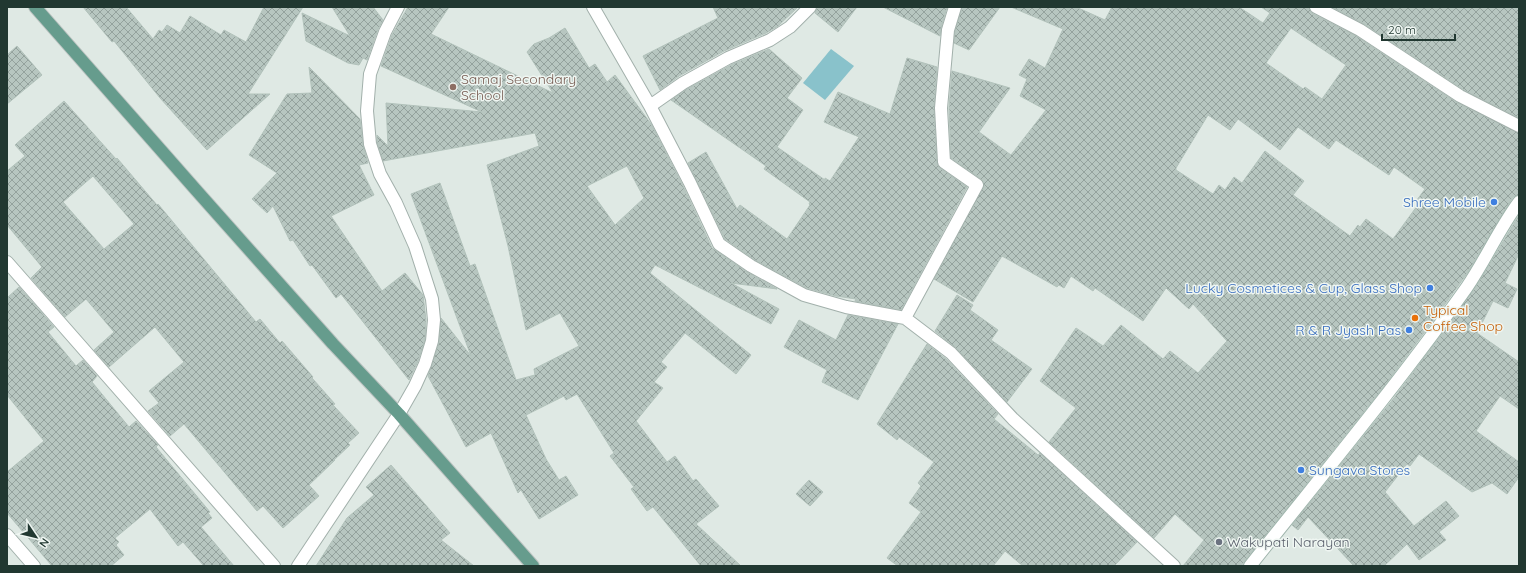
<svg xmlns="http://www.w3.org/2000/svg" width="1526" height="573" font-family="Quicksand,sans-serif">
	<style>
		.water { fill: #89c2cb }
		.building { fill: url(#building-cross-hatch); stroke: #b2c2bb; fill-rule: evenodd }
		.lines { fill: none; stroke-linecap: round; stroke-linejoin: round }
		.minor-casing { stroke: #a2b0ab; stroke-width: 14 }
		.secondary-casing { stroke: #9fb4ac; stroke-width: 14 }
		.primary-casing { stroke: #bcc3c1; stroke-width: 14 }
		.minor { stroke: #fff; stroke-width: 12 }
		.secondary { stroke: #fff; stroke-width: 12 }
		.primary { stroke: #669c8d; stroke-width: 12 }
		.education-dot { fill: #8d6e63; stroke: #eff6f2; stroke-width: 1.5 }
		.shop-dot { fill: #3f7fe0; stroke: #eff6f2; stroke-width: 1.5 }
		.food-dot { fill: #e8710a; stroke: #eff6f2; stroke-width: 1.5 }
		.worship-dot { fill: #6b7280; stroke: #eff6f2; stroke-width: 1.5 }
		.labels { text-anchor: middle; stroke-width: 3; stroke-linejoin: round; paint-order: stroke }
		.education-label { font-size: 14px; fill: #785e54; stroke: #eff6f2; text-anchor: start }
		.shop-label { font-size: 14px; fill: #366cbe; stroke: #eff6f2; text-anchor: end }
		.food-label { font-size: 14px; fill: #c56008; stroke: #eff6f2; text-anchor: start }
		.worship-label { font-size: 14px; fill: #5b616d; stroke: #eff6f2; text-anchor: start }
	</style>
	<defs>
		<pattern id="building-cross-hatch" width="8" height="8" patternUnits="userSpaceOnUse"><rect width="8" height="8" fill="#b7c6c0"/><path d="M0 0l8 8M0 8l8-8" fill="none" stroke="#94a29d"/></pattern>
	</defs>
	<rect width="100%" height="100%" fill="#dfe9e4"/>
	<!-- water -->
	<path class="water" d="M831 49 854 66 825 100 803 83Z"/>
	<!-- building -->
	<path class="building" d="M83 7H126L153 39 159 30 162 32 167 25 180 33 190 16 221 35 224 30 246 42 264 7H303L248 94H270L207 150 160 98 114 41 112 42Z
		M332 7H373L383 20 378 29 367 60 363 58 359 65 348 63 306 41 302 13 350 36Z
		M408 7H449L431 34 553 93 527 52 534 44 549 38 565 28 589 68 595 64 607 82 615 75 651 124 683 186 712 248 747 272 777 289 731 283 779 309 771 324 655 265 650 273 751 355 736 374 685 333 661 362 667 367 654 382 663 388 636 421 667 462 675 456 693 481 696 479 719 506 696 524 741 566H701L653 507 647 511 631 489 634 487 610 456 614 453 577 394 566 400 564 396 526 415 546 459 559 480 566 476 578 495 539 519 521 490 518 493 491 433 466 447 428 376 439 343 441 318 471 356 411 194 440 183 470 266 475 264 516 380 535 375 534 369 579 346 560 313 526 330 508 246 487 165 539 146 535 133 383 161 377 142V135L388 146 386 103 482 112 381 66 392 35ZM627 166 644 198 615 225 587 186Z
		M713 7H798L778 26 766 33 724 51 679 76 660 90 643 56 718 18Z
		M817 7H857L838 32 815 13Z
		M883 7H947L941 28 940 36Z
		M962 7H1000L969 50 954 43 955 31Z
		M1011 7H1076L1105 20 1112 7H1239L1263 23 1270 13 1261 7H1309L1313 14 1356 36 1456 102 1519 133V195L1513 197 1506 208 1468 272 1435 318 1382 389 1241 566H1183L1204 540 1175 514 1154 538 1049 442 1076 408 1040 381 1076 328 1103 346 1121 325 1163 359 1170 351 1198 373 1227 341 1193 304 1189 309 1166 288 1143 321 1095 288 1093 291 1071 276 1064 288 1059 285 1057 287 1002 256 973 302 934 279 984 185 981 179 951 158 949 108 952 71 1010 88 979 132 1011 155 1046 110 1020 96 1027 79 1019 75 1029 59 1045 68 1063 29ZM1291 28 1346 65 1322 99 1305 87 1303 89 1266 63ZM1208 115 1230 130 1238 119 1280 150 1298 127 1329 149 1336 140 1389 175 1394 167 1425 189 1417 200 1420 202 1393 239 1366 219 1360 227 1358 225 1350 236 1293 195 1304 181 1265 151 1242 183 1234 177 1225 190 1219 185 1213 194 1176 170V168Z
		M1332 7H1519V118L1464 90 1364 24Z
		M17 46 42 75 7 104V55Z
		M769 49 802 78 787 98 803 110 777 147 825 180V178L830 181 859 137 824 122 838 92 890 114 907 58 937 67 934 108 937 163 940 168 967 187 901 310 855 301 856 299 836 296 807 288 755 260 725 239 688 163 706 152 737 209 740 205 787 239 810 205 809 204 810 202 764 169 766 166 671 100 687 89 731 65Z
		M309 67 360 119 363 145 368 163 359 165 374 195 331 216 382 291 405 273 423 295 426 320 425 340 418 361 409 380 341 294 336 298 312 265 310 266 293 240 290 241 273 206 267 213 252 199 277 173 249 155 287 94 312 93Z
		M64 101 116 159 117 158 157 205 158 204 256 322 260 319 280 343 282 341 313 377 312 378 335 404 333 405 359 433 348 443 350 445 334 460H335L309 485 319 496 283 528 263 506 257 511 184 424 170 436 148 411 159 403 149 391 184 362 155 327 109 367 94 350 114 332 86 299 65 317 31 278 42 267 7 225V171L25 156 15 145ZM93 176 134 224 104 249 63 202Z
		M1519 215V254L1505 283 1517 289 1508 308 1493 301 1477 333 1519 362V409L1500 396 1476 431 1519 462V477L1507 494 1492 483 1472 492 1419 454 1410 466 1407 464 1385 492 1414 526 1446 501 1459 516 1439 532 1446 540 1419 560 1407 544 1384 566H1354L1308 517 1298 530 1292 525 1394 398 1447 327 1480 280Z
		M19 287 54 327 48 332 76 366 83 360 97 376 92 382 129 427 136 421 158 445 156 447 210 512 208 513 212 518 201 527 234 566H204L183 542 178 546 150 509 115 538 119 542 116 545 124 555 111 566H52L7 513V472L44 441 7 395V298Z
		M957 295 973 305 970 310 998 330 991 340 1032 369 1007 402 956 348 935 331Z
		M848 315 898 324 858 400 822 382 827 370 784 347 799 320 836 340Z
		M927 344 946 359 998 414 994 419 1038 455 1040 453 1137 542 1114 566H1023L1005 551 993 566H898L887 558 921 512 909 503 921 486 918 483 934 462 899 437 897 440 877 424Z
		M391 465 450 533 441 540 474 566H316L347 518 374 495 366 487Z
		M809 480 823 492 810 506 796 494Z"/>
	<g class="lines">
		<!-- minor casing -->
		<g class="minor-casing">
			<path id="minor" d="M593 7 650 106 690 183 719 244 751 266 804 295 846 307 905 318 951 353 1013 419 1174 566
				M1316 7 1360 30 1460 96 1519 126
				M650 106 683 83 728 58 770 40 790 27 810 7
				M7 262 274 566
				M905 318 977 185 944 162 941 108 948 30 955 7
				M7 535 34 566
				M298 566 399 414 415 386 425 364 432 341 434 320 432 299 415 246 396 203 380 174 370 144 367 111 370 74 385 32 398 7"/>
		</g>
		<!-- secondary casing -->
		<g class="secondary-casing">
			<path id="secondary" d="M1250 566C1323 474 1399 383 1467 287 1486 259 1499 229 1519 202"/>
		</g>
		<!-- primary casing -->
		<g class="primary-casing">
			<path id="primary" d="M35 7 196 190 333 344 399 414 533 566"/>
		</g>
		<!-- minor -->
		<use href="#minor" class="minor"/>
		<!-- secondary -->
		<use href="#secondary" class="secondary"/>
		<!-- primary -->
		<use href="#primary" class="primary"/>
	</g>
	<!-- markers -->
	<circle class="education-dot" cx="453" cy="87" r="4"/>
	<g class="shop-dot">
		<circle cx="1494" cy="202" r="4"/>
		<circle cx="1430" cy="288" r="4"/>
		<circle cx="1409" cy="330" r="4"/>
		<circle cx="1301" cy="470" r="4"/>
	</g>
	<circle class="food-dot" cx="1415" cy="318" r="4"/>
	<circle class="worship-dot" cx="1219" cy="542" r="4"/>
	<g class="labels">
		<!-- education labels -->
		<g class="education-label">
			<text x="461" y="84">Samaj Secondary<tspan x="461" dy="16">School</tspan></text>
		</g>
		<!-- shop labels -->
		<g class="shop-label">
			<text x="1486" y="207">Shree Mobile</text>
			<text x="1422" y="293">Lucky Cosmetices &amp; Cup, Glass Shop</text>
			<text x="1401" y="335">R &amp; R Jyash Pas</text>
			<text x="1309" y="475" text-anchor="start">Sungava Stores</text>
		</g>
		<!-- food labels -->
		<g class="food-label">
			<text x="1423" y="315">Typical<tspan x="1423" dy="16">Coffee Shop</tspan></text>
		</g>
		<!-- worship labels -->
		<g class="worship-label">
			<text x="1227" y="547">Wakupati Narayan</text>
		</g>
	</g>
	<!-- border -->
	<rect width="1526" height="573" fill="none" stroke="#213831" stroke-width="16"/>
	<!-- north arrow -->
	<g transform="translate(36 537) rotate(125)" stroke="#eff6f2" stroke-width="3" paint-order="stroke">
	<path d="M0-3L7 15L0 10L-7 15Z" fill="#213831"/>
	<text y="-6" font-size="11" font-weight="bold" text-anchor="middle" fill="#213831">N</text>
	</g>
	<!-- scale -->
	<path d="M1382 34v6h73v-6" fill="none" stroke="#213831" stroke-width="2"/>
	<text x="1388" y="34" font-size="12" fill="#213831" stroke="#eff6f2" stroke-width="3" paint-order="stroke">20 m</text>
</svg>
